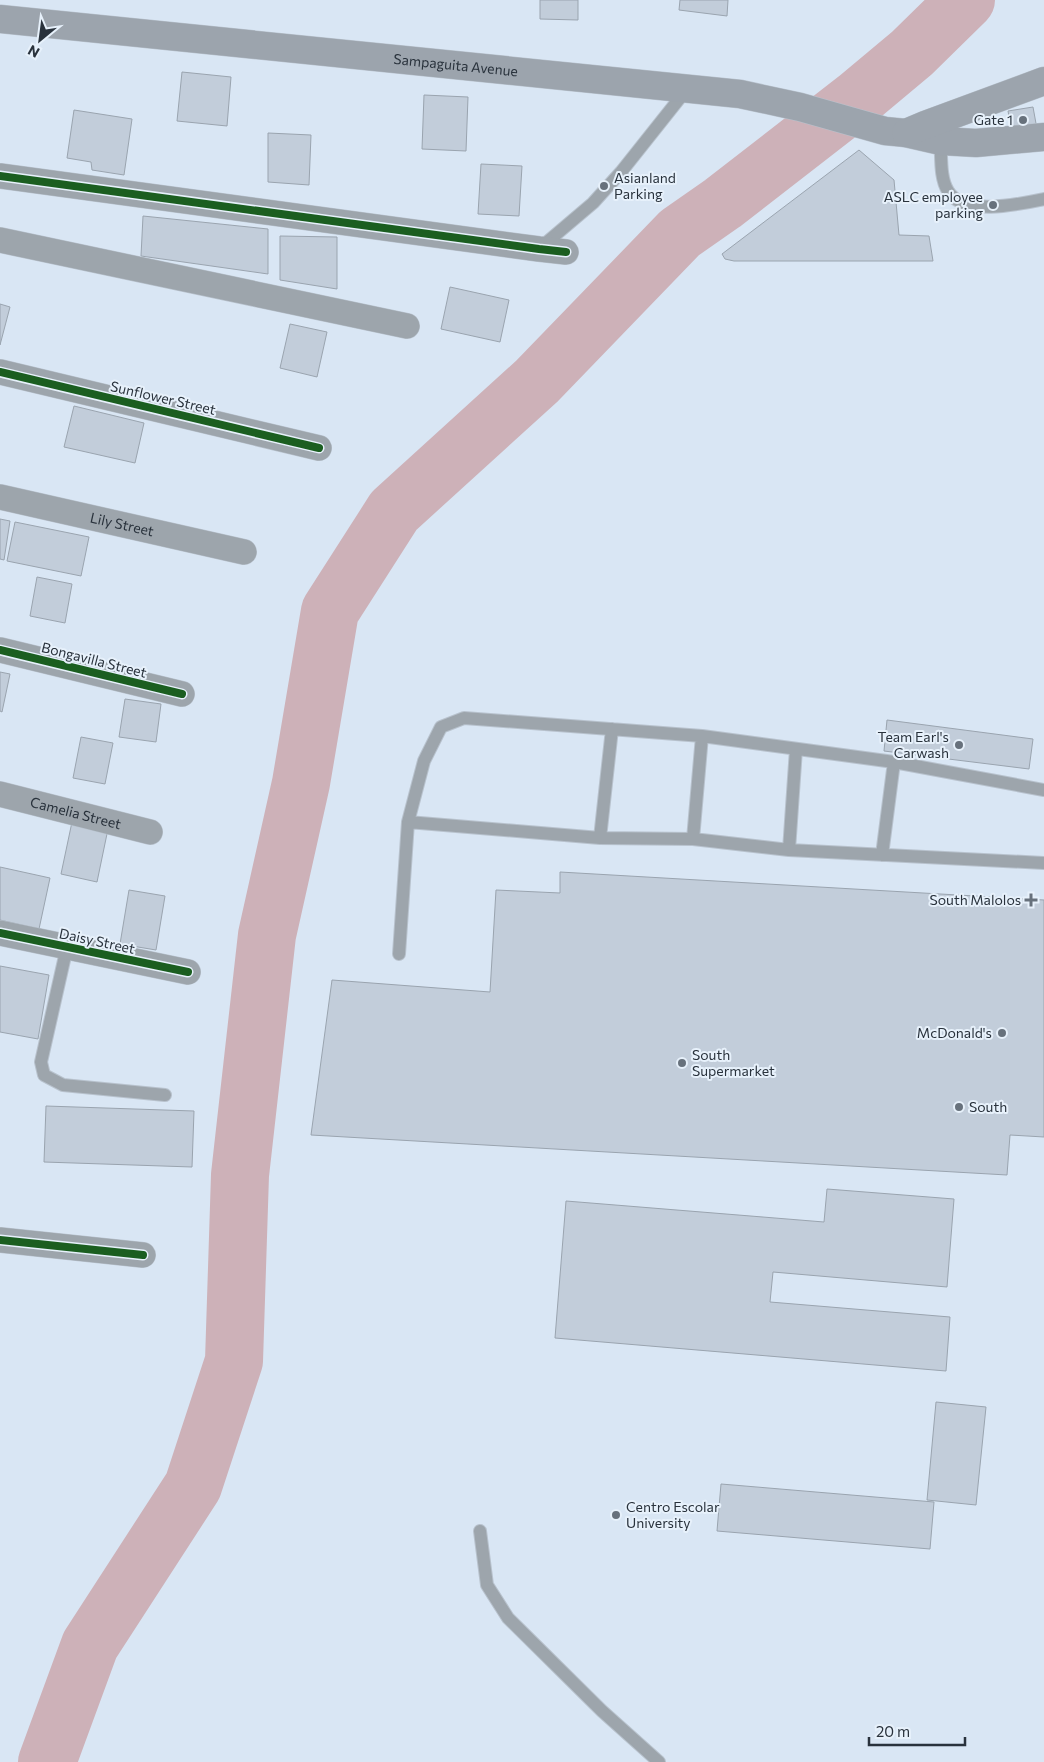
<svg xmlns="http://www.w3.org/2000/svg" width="1044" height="1762" font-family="Commissioner,sans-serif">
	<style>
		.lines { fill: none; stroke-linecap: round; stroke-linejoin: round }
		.river { stroke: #cdb1b8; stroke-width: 58 }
		.building { fill: #c2cdda; stroke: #9aa4af }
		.service-casing { stroke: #b8c2cd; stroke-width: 14 }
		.minor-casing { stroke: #b8c2cd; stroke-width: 26 }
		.secondary-casing { stroke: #b8c2cd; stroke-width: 29 }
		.service { stroke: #9da5ac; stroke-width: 12 }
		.minor { stroke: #9da5ac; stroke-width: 25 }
		.secondary { stroke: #9ca4ad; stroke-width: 28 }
		.cycleway-casing { stroke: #e7f1fb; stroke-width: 11 }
		.cycleway { stroke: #1b5e20; stroke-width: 8 }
		.poi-dot { fill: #67717c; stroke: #e7f1fb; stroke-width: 2 }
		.labels { text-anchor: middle; stroke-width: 4; stroke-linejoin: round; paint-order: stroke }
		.street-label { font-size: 14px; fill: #29323c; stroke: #e7f1fb }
		.poi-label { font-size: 14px; fill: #29323c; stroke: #e7f1fb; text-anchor: end }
	</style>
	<rect width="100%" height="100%" fill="#d9e6f4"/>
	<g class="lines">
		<!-- river -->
		<path class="river" d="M47 1762 90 1645 193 1486 234 1361 240 1175 267 935 301 783 330 611 394 511 537 381 680 233 723 203 857 99 912 53 966 0"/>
	</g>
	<!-- building -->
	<path class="building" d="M540 0H578V20L540 19Z
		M680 0H728L727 16 679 10Z
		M182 72 231 77 227 126 177 121Z
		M424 95 468 97 466 151 422 149Z
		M1033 107 1037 129 1012 133 1008 111Z
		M74 110 132 119 124 175 92 170 91 162 67 158Z
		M268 133 311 135 309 185 268 182Z
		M859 150 894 180 899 235 929 236 933 261H734L725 259 722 254Z
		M481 164 522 166 519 216 478 214Z
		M143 216 268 229V274L141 256Z
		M280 236 337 237V289L280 280Z
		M450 287 509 300 500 342 441 329Z
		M0 304 10 307 0 345Z
		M290 324 327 332 317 377 280 368Z
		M74 406 144 423 135 463 64 447Z
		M0 519 10 521 4 560 0 559Z
		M15 522 89 537 81 576 7 561Z
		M37 577 72 584 65 623 30 616Z
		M0 672 10 674 2 712 0 711Z
		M125 699 161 704 156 742 119 737Z
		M887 720 1033 739 1029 769 884 751Z
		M81 737 113 743 105 784 73 778Z
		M72 822 108 829 97 882 61 874Z
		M0 867 50 878 39 929 0 920Z
		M560 872 1044 900V1137L1010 1135 1007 1175 311 1135 332 980 490 992 496 890 560 893Z
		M129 890 165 896 156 950 120 944Z
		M0 966 49 975 38 1039 0 1032Z
		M46 1106 194 1111 192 1167 44 1162Z
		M827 1189 954 1199 947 1287 773 1272 770 1302 950 1317 946 1371 555 1338 566 1201 824 1222Z
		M936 1402 986 1407 976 1505 927 1500Z
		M721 1484 934 1502 930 1549 717 1531Z"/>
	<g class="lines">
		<!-- service casing -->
		<g class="service-casing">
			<path id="service" d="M940 137C942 154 939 177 948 191 963 217 1020 204 1044 199
				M540 248 593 203 621 172 687 89
				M408 822 600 838 693 839 789 850 1044 863
				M600 838 612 729
				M693 839 702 736
				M789 850 796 749
				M882 855 894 762
				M67 947 41 1062 44 1075 63 1085 165 1095
				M399 954 408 822 424 761 441 727 464 718 702 736 894 762 1044 790
				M480 1531 487 1585 508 1618 602 1711 659 1762"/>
		</g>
		<!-- minor casing -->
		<g class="minor-casing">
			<g id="minor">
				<path d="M0 176 539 249 566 252"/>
				<path d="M0 240 407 326"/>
				<path d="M0 372 319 448"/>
				<path id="s1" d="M0 497 244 552"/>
				<path d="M0 650 182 694"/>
				<path id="s2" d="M0 794 150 832"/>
				<path d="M0 933 188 972"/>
				<path d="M0 1240 143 1255"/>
			</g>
		</g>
		<!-- secondary casing -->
		<g class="secondary-casing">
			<g id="secondary">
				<path id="s3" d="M0 19 740 94 800 107 885 131 906 133 941 141 976 143 1044 137"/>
				<path d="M906 133 925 125 1044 81"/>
			</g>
		</g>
		<!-- service -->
		<use href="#service" class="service"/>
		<!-- minor -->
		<use href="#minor" class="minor"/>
		<!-- secondary -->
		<use href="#secondary" class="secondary"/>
		<!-- cycleway casing -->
		<g class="cycleway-casing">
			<path id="cycleway" d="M0 176 539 249 566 252
				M0 372 319 448
				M0 650 182 694
				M0 933 188 972
				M0 1240 143 1255"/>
		</g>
		<!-- cycleway -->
		<use href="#cycleway" class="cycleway"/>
	</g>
	<!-- markers -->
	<g class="poi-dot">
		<circle cx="1023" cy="120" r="5"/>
		<circle cx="604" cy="186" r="5"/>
		<circle cx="993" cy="205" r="5"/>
		<circle cx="959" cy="745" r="5"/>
		<path d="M1028.5 892.5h5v5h5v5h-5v5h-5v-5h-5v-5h5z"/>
		<circle cx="1002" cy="1033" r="5"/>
		<circle cx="682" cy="1063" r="5"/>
		<circle cx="959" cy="1107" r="5"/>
		<circle cx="616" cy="1515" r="5"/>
	</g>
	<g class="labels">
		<!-- street labels -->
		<g class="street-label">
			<text dy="5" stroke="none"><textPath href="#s3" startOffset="458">Sampaguita Avenue</textPath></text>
			<text transform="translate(163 398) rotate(13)" y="5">Sunflower Street</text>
			<text dy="5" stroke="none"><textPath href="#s1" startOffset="125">Lily Street</textPath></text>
			<text transform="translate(94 660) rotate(14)" y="5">Bongavilla Street</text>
			<text dy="5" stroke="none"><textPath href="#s2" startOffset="78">Camelia Street</textPath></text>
			<text transform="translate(97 941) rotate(12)" y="5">Daisy Street</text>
		</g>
		<!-- poi labels -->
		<g class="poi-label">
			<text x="1013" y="125">Gate 1</text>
			<text x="614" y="183" text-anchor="start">Asianland<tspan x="614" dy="16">Parking</tspan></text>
			<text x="983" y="202">ASLC employee<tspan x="983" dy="16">parking</tspan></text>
			<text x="949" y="742">Team Earl's<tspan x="949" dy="16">Carwash</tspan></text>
			<text x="1021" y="905">South Malolos</text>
			<text x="992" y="1038">McDonald's</text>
			<text x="692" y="1060" text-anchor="start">South<tspan x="692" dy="16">Supermarket</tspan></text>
			<text x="969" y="1112" text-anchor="start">South</text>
			<text x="626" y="1512" text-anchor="start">Centro Escolar<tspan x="626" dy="16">University</tspan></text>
		</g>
	</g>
	<!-- north arrow -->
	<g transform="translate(40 40) rotate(209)" stroke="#e7f1fb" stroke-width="4" paint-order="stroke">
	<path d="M0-4L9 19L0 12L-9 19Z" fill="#29323c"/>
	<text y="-8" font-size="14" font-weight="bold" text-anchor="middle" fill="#29323c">N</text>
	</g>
	<!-- scale -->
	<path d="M869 1737v8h96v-8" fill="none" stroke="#29323c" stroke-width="2.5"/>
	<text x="876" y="1737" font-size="15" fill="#29323c" stroke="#e7f1fb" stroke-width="4" paint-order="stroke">20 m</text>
</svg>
